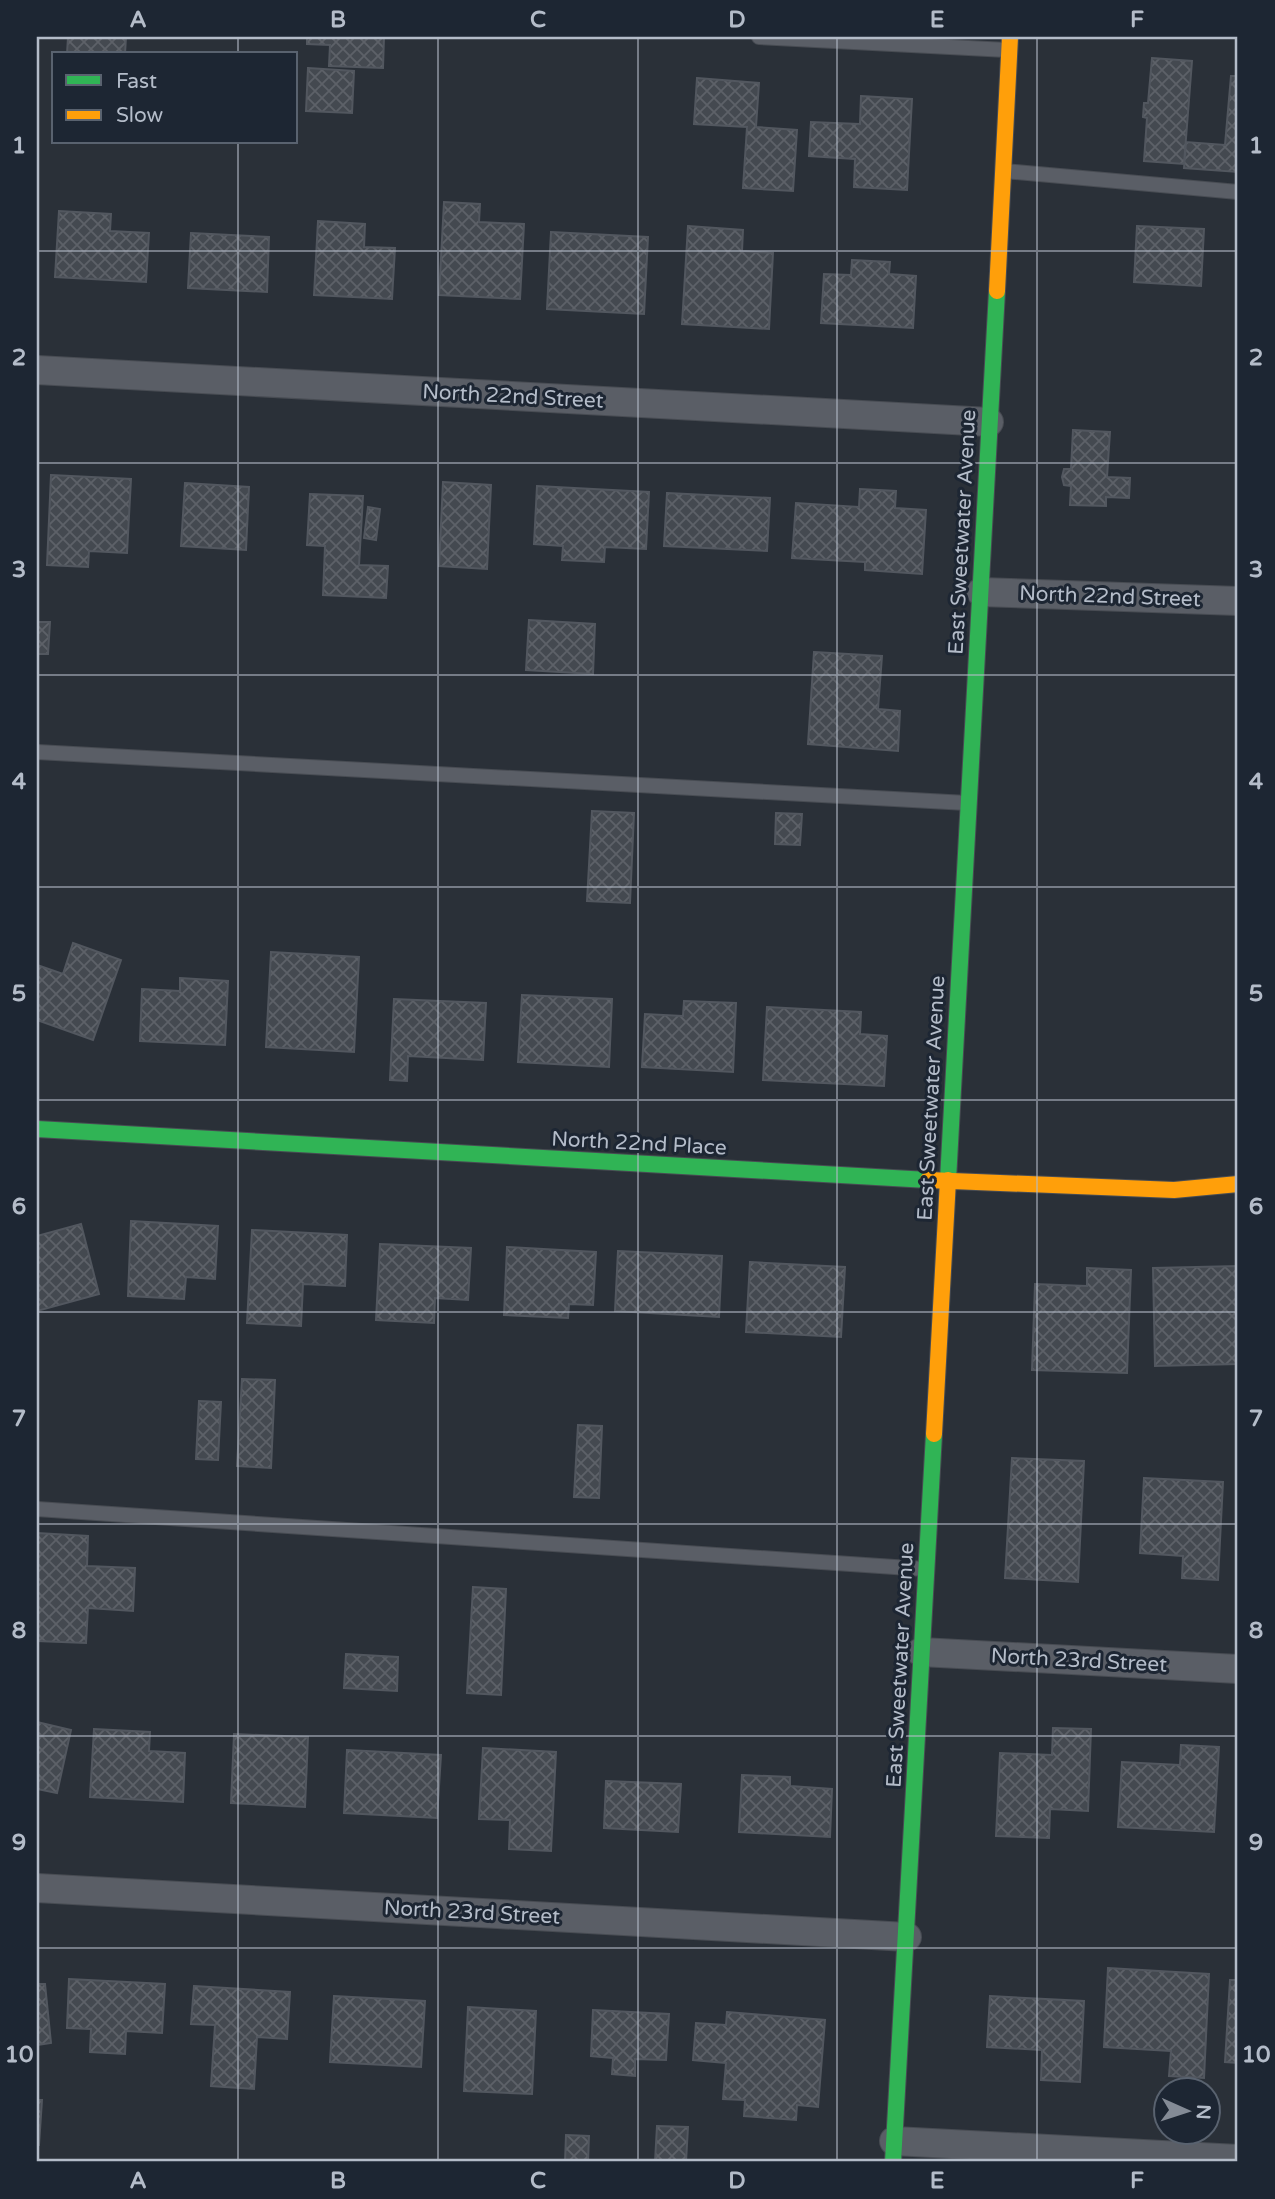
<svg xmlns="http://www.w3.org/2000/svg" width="1275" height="2199" font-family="'Varela Round',sans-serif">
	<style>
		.building { fill: url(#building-cross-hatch); stroke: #52575f; stroke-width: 2 }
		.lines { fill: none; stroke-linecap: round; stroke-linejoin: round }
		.lane-casing { stroke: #484c53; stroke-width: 16 }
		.street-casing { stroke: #484c53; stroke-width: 30 }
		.fast-casing { stroke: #484c53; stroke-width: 18 }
		.slow-casing { stroke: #484c53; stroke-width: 18 }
		.lane { stroke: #5a5e66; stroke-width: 14 }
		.street { stroke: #5a5e66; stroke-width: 28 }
		.fast { stroke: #30b455; stroke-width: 16 }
		.slow { stroke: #ff9f0a; stroke-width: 16 }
		.grid { fill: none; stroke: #b4bcc9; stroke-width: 2; stroke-opacity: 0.55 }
		.labels { text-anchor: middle; stroke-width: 6; stroke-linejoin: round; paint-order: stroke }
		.street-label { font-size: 21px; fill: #b4bcc9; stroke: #1d2633 }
		.neatline { fill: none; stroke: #b4bcc9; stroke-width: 2.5 }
		.grid-label { font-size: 23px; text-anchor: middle; font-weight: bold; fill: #b4bcc9 }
	</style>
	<defs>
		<pattern id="building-cross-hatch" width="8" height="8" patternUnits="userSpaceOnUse" patternTransform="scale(1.75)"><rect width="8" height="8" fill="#444950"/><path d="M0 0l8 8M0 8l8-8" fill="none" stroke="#5d6168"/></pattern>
	</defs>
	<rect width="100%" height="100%" fill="#2a3038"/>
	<!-- building -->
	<path class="building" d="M68 37H126L125 54H67Z
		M307 37H384L383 68 329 66 330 45 307 44Z
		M1152 58 1192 61 1184 164 1144 161 1147 118 1143 117 1144 103H1148Z
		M308 68 354 71 352 113 306 111Z
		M1231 76H1238V172L1184 168 1186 142 1225 145Z
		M697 78 759 83 756 127 797 130 793 191 743 188 747 127 694 124Z
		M861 96 912 99 907 190 854 187 855 159 809 156 811 122 860 124Z
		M444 202 480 204 479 222 524 224 520 299 439 295Z
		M59 211 111 214 110 231 149 233 146 282 55 277Z
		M318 221 365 224 364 247 395 248 392 299 314 295Z
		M688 226 743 230 742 251 773 253 769 329 682 324Z
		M1137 226 1204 229 1201 286 1134 282Z
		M551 232 648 237 644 314 547 309Z
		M191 233 269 237 267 292 188 288Z
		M852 260 890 262 889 274 916 276 913 328 821 323 824 274 851 275Z
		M1073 430 1110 432 1107 477 1130 478 1129 498 1106 497V506L1070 505 1071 486 1064 485 1062 477 1064 469H1071Z
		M51 475 131 479 127 553 89 551 88 567 47 565Z
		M443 482 491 485 487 569 439 566Z
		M185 483 249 487 246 550 181 546Z
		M537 486 649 492 646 549 605 547 604 562 562 560 563 546 534 544Z
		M860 489 896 491 895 508 926 510 922 574 865 570V562L792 558 796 503 859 507Z
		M667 493 770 498 767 551 664 546Z
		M310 494 363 496 359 565 388 566 386 598 323 595 325 546 307 545Z
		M368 507 380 509 376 540 364 538Z
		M529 620 595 624 593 674 526 670Z
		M37 622H50L48 654H37Z
		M814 652 882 656 878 709 900 711 898 751 808 744Z
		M592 811 634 813 630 903 587 901Z
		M776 813 802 814 800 845 775 844Z
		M73 943 121 960 93 1040 37 1020V965L63 974Z
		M271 952 359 957 354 1052 266 1047Z
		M180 978 228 981 225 1045 140 1041 142 989 180 991Z
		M522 995 612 999 609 1067 518 1062Z
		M394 999 486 1003 483 1060 408 1056 407 1081 390 1080Z
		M684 1001 736 1003 733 1072 642 1067 645 1014 683 1016Z
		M767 1007 861 1012 860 1034 887 1036 884 1086 763 1080Z
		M131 1221 218 1226 215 1279 186 1277 184 1299 128 1296Z
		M81 1224 99 1294 37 1311V1236Z
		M252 1230 347 1235 345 1286 303 1284 301 1326 247 1323Z
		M380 1244 471 1248 468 1300 435 1298 434 1323 376 1320Z
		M507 1247 596 1252 593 1305 569 1304 568 1318 504 1315Z
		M618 1251 722 1256 719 1317 615 1311Z
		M750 1262 845 1267 841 1337 746 1332Z
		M1238 1266V1364L1155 1366 1153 1268Z
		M1087 1268 1131 1270 1127 1373 1032 1370 1035 1284 1087 1286Z
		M242 1379 275 1380 271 1468 237 1466Z
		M199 1401 221 1402 218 1460 196 1459Z
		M578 1425 602 1426 599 1498 574 1497Z
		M1012 1458 1084 1461 1078 1582 1005 1578Z
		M1144 1478 1223 1482 1218 1580 1182 1578 1183 1556 1140 1553Z
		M37 1533 88 1536 87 1566 135 1568 133 1611 88 1608 86 1643 37 1641Z
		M473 1587 506 1589 501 1695 467 1693Z
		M346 1654 398 1657 397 1691 344 1688Z
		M37 1722 71 1730 57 1793 37 1789Z
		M1053 1728 1091 1729 1088 1811 1050 1809 1049 1838 996 1836 1000 1753 1052 1755Z
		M94 1729 150 1732 149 1751 185 1753 183 1802 90 1797Z
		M234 1734 308 1737 305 1807 231 1803Z
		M1181 1745 1219 1747 1214 1832 1118 1827 1122 1762 1180 1765Z
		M483 1748 556 1752 551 1851 509 1849 510 1820 479 1819Z
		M347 1750 441 1755 437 1818 344 1813Z
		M742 1775 790 1777V1786L832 1789 830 1837 739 1832Z
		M606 1781 681 1784 678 1832 604 1828Z
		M1108 1968 1209 1974 1204 2078 1169 2076 1171 2051 1104 2047Z
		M69 1979 165 1984 162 2033 126 2031 125 2054 90 2052 91 2029 67 2028Z
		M1230 1980H1238V2063L1225 2062Z
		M37 1984H45L51 2043 37 2045Z
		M194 1986 290 1992 287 2039 257 2037 254 2089 211 2086 215 2025 191 2024Z
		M334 1996 425 2001 421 2067 330 2062Z
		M990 1996 1084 2001 1080 2082 1041 2080 1042 2050 987 2047Z
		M468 2007 536 2011 532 2094 464 2091Z
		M593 2010 669 2014 666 2060 635 2059V2076L612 2074 613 2058 591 2056Z
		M727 2012 825 2020 818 2107 797 2105 796 2120 744 2116 745 2100 723 2099 726 2063 693 2060 696 2023 726 2025Z
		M37 2100H42L39 2145H37Z
		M657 2126 688 2127 686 2162H655Z
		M566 2135 589 2136 588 2162H565Z"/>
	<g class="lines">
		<!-- lane casing -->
		<g class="lane-casing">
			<path id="lane" d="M759 37 1007 50
				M1004 171 1238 192
				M37 752 967 803
				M37 1509 924 1569"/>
		</g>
		<!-- street casing -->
		<g class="street-casing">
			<path id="street" d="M37 370 989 422
				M981 592 1238 601
				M921 1652 1238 1669
				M37 1888 907 1937
				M894 2141 1238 2159"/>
		</g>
		<!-- fast casing -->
		<g class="fast-casing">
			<path id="fast" d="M37 1129 928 1180
				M948 1180 997 291
				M893 2162 934 1434"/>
		</g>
		<!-- slow casing -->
		<g class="slow-casing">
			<path id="slow" d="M997 291 1010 37
				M928 1180 1174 1190 1238 1184
				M934 1434 948 1180"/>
		</g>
		<!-- lane -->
		<use href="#lane" class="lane"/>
		<!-- street -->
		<use href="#street" class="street"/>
		<!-- fast -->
		<use href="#fast" class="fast"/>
		<!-- slow -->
		<use href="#slow" class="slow"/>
	</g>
	<!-- grid -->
	<path class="grid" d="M238 37V54M438 37V2162M638 37V2162M837 37V2162M1037 37V2162M238 142V2162M37 251H1238M37 463H1238M37 675H1238M37 887H1238M37 1100H1238M37 1312H1238M37 1524H1238M37 1736H1238M37 1948H1238"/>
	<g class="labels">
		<!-- street labels -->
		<g class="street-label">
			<text transform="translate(513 396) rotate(3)" y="7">North 22nd Street</text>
			<text transform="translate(962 532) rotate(-87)" y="7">East Sweetwater Avenue</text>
			<text transform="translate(1110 596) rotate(2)" y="7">North 22nd Street</text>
			<text transform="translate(931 1098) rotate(-87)" y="7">East Sweetwater Avenue</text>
			<text transform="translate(639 1143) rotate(3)" y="7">North 22nd Place</text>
			<text transform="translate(1079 1660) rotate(3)" y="7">North 23rd Street</text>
			<text transform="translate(900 1665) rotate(-87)" y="7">East Sweetwater Avenue</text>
			<text transform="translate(472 1912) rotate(3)" y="7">North 23rd Street</text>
		</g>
	</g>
	<!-- border -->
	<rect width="1275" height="2199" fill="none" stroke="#1d2633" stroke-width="77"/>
	<!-- legend -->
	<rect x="52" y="52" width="245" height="91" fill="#1d2633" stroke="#59626f" stroke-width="2"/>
	<rect x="66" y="75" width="35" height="10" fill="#30b455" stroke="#59626f" stroke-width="2"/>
	<text x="116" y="88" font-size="21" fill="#b4bcc9">Fast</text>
	<rect x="66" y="110" width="35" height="10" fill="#ff9f0a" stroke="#59626f" stroke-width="2"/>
	<text x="116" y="122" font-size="21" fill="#b4bcc9">Slow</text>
	<!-- north arrow -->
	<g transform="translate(1187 2111) rotate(93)"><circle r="33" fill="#1d2633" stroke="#59626f" stroke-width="2"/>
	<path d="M0-5L12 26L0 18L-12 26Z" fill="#848b96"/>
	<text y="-10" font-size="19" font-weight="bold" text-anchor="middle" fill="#b4bcc9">N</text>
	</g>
	<rect x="38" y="38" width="1198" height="2122" class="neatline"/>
	<g class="grid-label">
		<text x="138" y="27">A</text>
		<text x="338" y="27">B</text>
		<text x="538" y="27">C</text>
		<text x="737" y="27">D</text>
		<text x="937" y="27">E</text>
		<text x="1137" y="27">F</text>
		<text x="19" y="153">1</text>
		<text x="1256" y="153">1</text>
		<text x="19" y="365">2</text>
		<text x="1256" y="365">2</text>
		<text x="19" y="577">3</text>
		<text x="1256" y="577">3</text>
		<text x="19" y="789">4</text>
		<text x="1256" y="789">4</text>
		<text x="19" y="1001">5</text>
		<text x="1256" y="1001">5</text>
		<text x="19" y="1214">6</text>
		<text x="1256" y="1214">6</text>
		<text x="19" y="1426">7</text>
		<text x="1256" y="1426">7</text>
		<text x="19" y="1638">8</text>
		<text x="1256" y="1638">8</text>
		<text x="19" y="1850">9</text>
		<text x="1256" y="1850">9</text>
		<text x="19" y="2062">10</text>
		<text x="1256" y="2062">10</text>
		<text x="138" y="2188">A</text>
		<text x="338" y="2188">B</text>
		<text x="538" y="2188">C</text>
		<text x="737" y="2188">D</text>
		<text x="937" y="2188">E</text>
		<text x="1137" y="2188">F</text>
	</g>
</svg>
